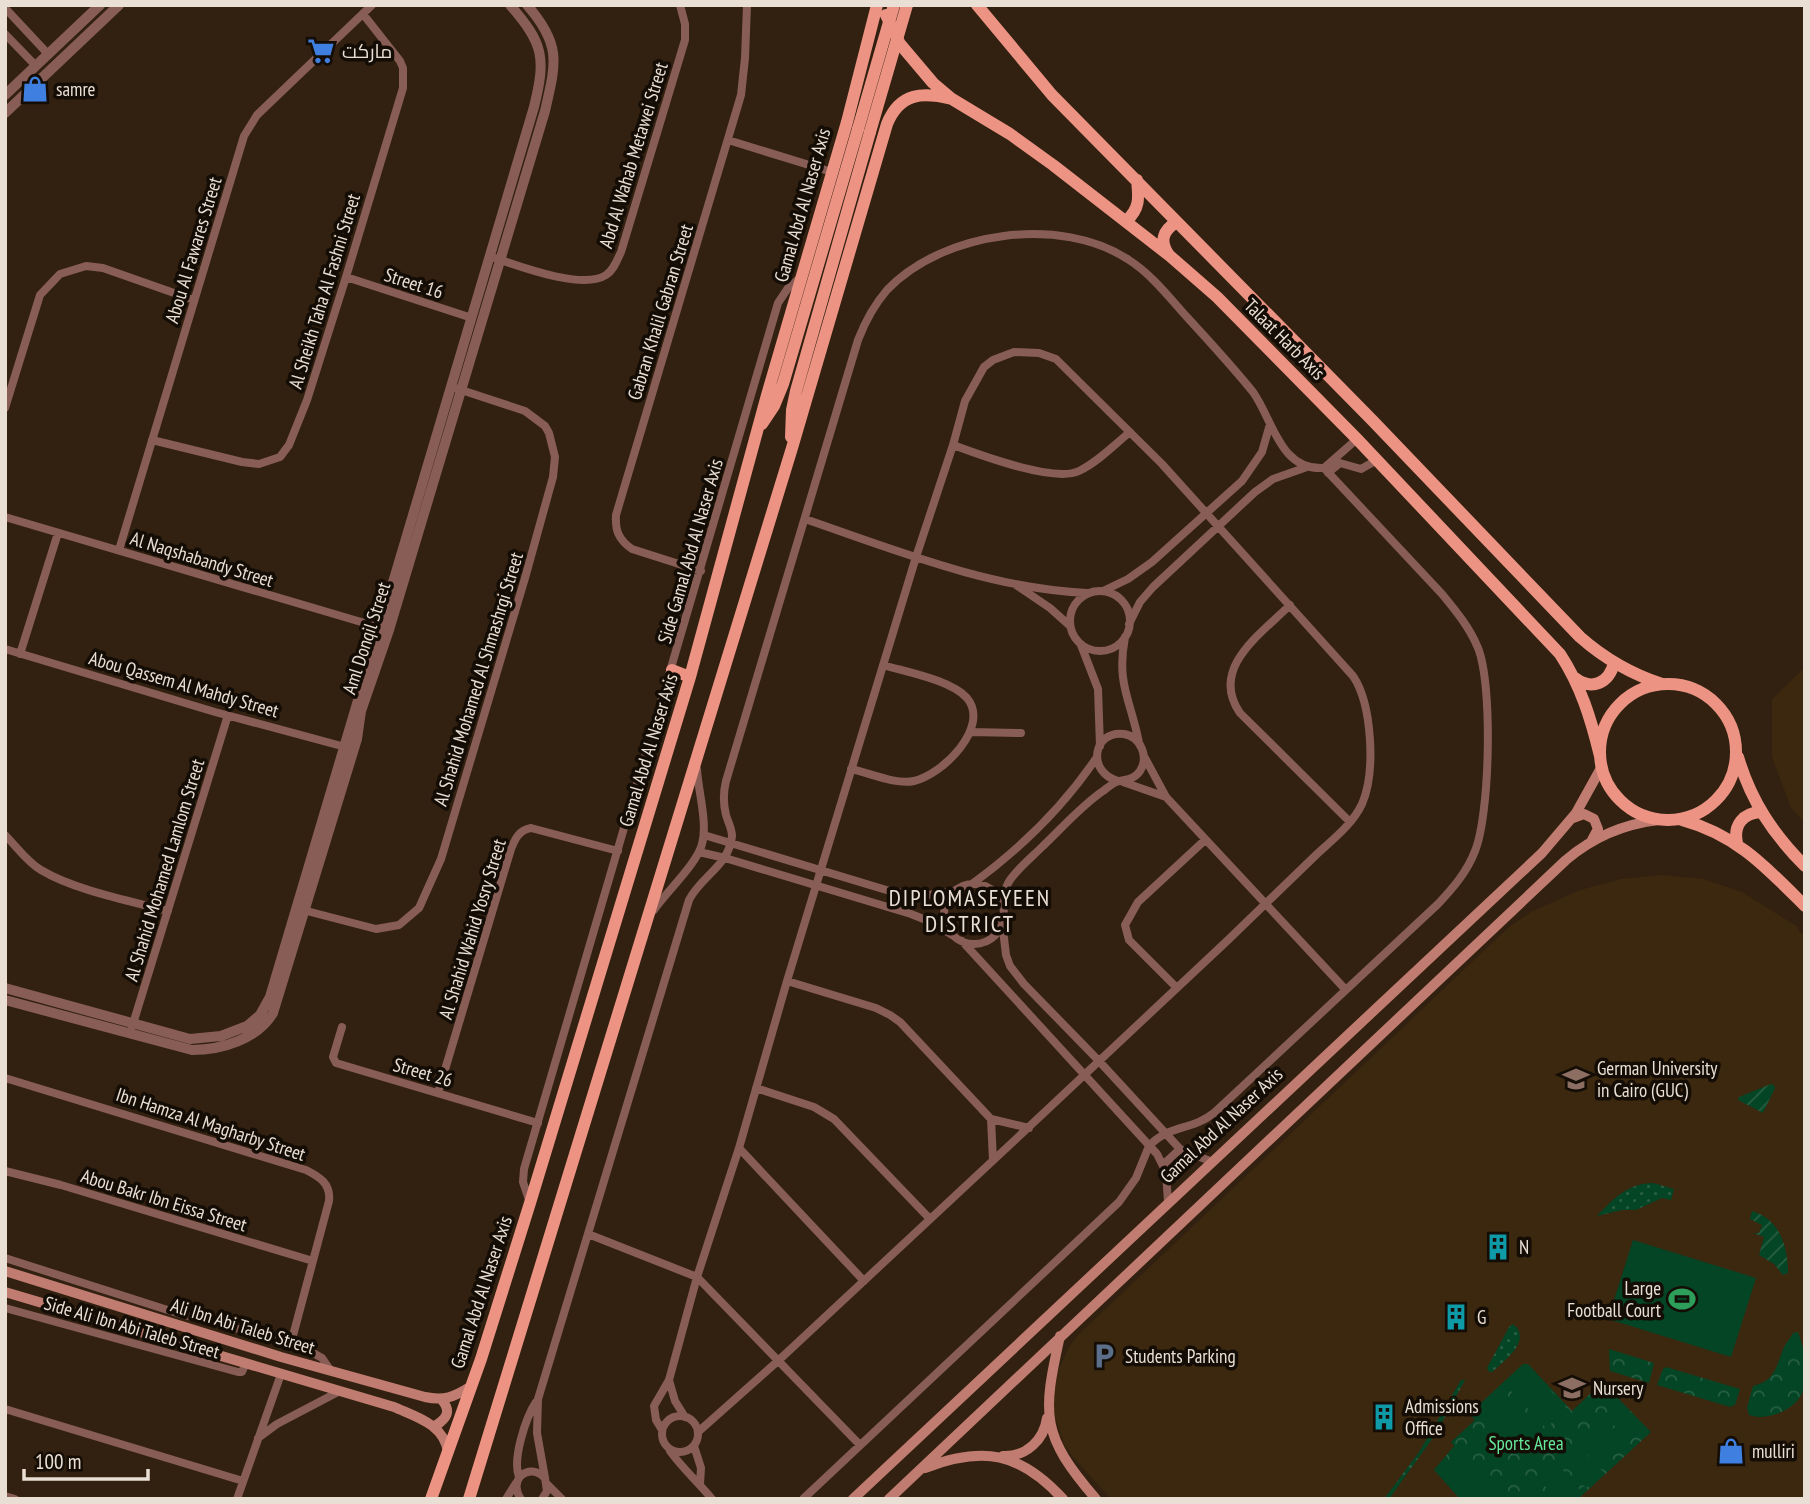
<svg xmlns="http://www.w3.org/2000/svg" width="1810" height="1504" font-family="'PT Sans Narrow',Cairo,sans-serif">
	<style>
		.built { fill: #3c270f }
		.grass { fill: url(#grass-dots) }
		.forest { fill: url(#forest-crowns) }
		.garden { fill: url(#garden-furrows) }
		.pitch { fill: #034525 }
		.lines { fill: none; stroke-linecap: round; stroke-linejoin: round }
		.minor { stroke: #885d55; stroke-width: 8 }
		.tertiary { stroke: #885d55; stroke-width: 10 }
		.secondary { stroke: #c07c70; stroke-width: 10 }
		.primary { stroke: #ec9384; stroke-width: 12 }
		.primary-bridge { stroke: #ec9384; stroke-width: 12 }
		.labels { text-anchor: middle; stroke-width: 7; stroke-linejoin: round; paint-order: stroke }
		.poi-label { font-size: 19px; fill: #eadfd4; stroke: #140d06; text-anchor: start }
		.street-label { font-size: 19px; fill: #eadfd4; stroke: #140d06 }
		.park-label { font-size: 19px; fill: #68ea9c; stroke: #140d06 }
		.quarter-label { font-size: 23px; letter-spacing: 2px; fill: #eadfd4; stroke: #140d06 }
	</style>
	<defs>
		<pattern id="grass-dots" width="8" height="8" patternUnits="userSpaceOnUse" patternTransform="scale(1.75)"><rect width="8" height="8" fill="#034525"/><path d="M2 2h.1M6 6h.1" fill="none" stroke="#285f44" stroke-width="1.8" stroke-linecap="round"/></pattern>
		<pattern id="forest-crowns" width="20" height="18" patternUnits="userSpaceOnUse" patternTransform="scale(1.75)"><rect width="20" height="18" fill="#034525"/><path d="M2 6a3 3 0 1 1 6 0M12 15a3 3 0 1 1 6 0" fill="none" stroke="#285f44"/></pattern>
		<pattern id="garden-furrows" width="10" height="10" patternUnits="userSpaceOnUse" patternTransform="scale(1.75)"><rect width="10" height="10" fill="#034525"/><path d="M-1 1l2-2M0 10L10 0M9 11l2-2" fill="none" stroke="#285f44"/></pattern>
	</defs>
	<rect width="100%" height="100%" fill="#322110"/>
	<!-- built -->
	<path class="built" d="M1805 667V823L1791 808 1772 757V699Z
		M1663 875 1703 879 1742 892 1798 927V930L1805 936V1499H1111L1072 1456 1064 1444 1055 1416 1053 1402 1057 1373 1069 1347 1078 1335 1509 927 1531 912 1580 890 1621 879Z"/>
	<!-- grass -->
	<path class="grass" d="M1653 1183 1674 1189 1671 1200 1662 1198 1636 1210H1622L1597 1216C1613 1199 1628 1183 1653 1183Z
		M1513 1324C1533 1340 1504 1361 1492 1372H1489L1487 1368 1509 1327Z
		M1461 1380H1465L1435 1435 1389 1499H1384L1419 1452Z"/>
	<!-- forest -->
	<path class="forest" d="M1798 1332C1804 1348 1809 1372 1804 1388 1799 1409 1768 1422 1749 1415L1747 1408 1753 1386C1776 1381 1776 1366 1784 1347 1786 1342 1791 1338 1793 1333Z
		M1609 1349 1654 1363 1649 1383 1610 1371Z
		M1523 1364H1528L1572 1411 1593 1391 1601 1399 1611 1391 1651 1432 1578 1499H1460L1434 1470 1454 1446 1451 1442 1475 1420 1469 1414Z
		M1666 1367 1740 1389 1735 1405 1730 1407 1657 1385 1663 1369Z"/>
	<!-- garden -->
	<path class="garden" d="M1771 1084 1774 1085 1775 1088 1763 1113 1738 1100 1739 1097Z
		M1752 1211C1780 1219 1788 1247 1788 1273L1783 1275 1774 1264 1759 1255 1764 1237 1753 1233H1759L1762 1225 1750 1219Z"/>
	<!-- pitch -->
	<path class="pitch" d="M1633 1240 1756 1278 1731 1357 1608 1319Z
		M1532 1370 1567 1409 1546 1428 1510 1390Z
		M1506 1394 1542 1432 1520 1452 1485 1414Z
		M1619 1405 1641 1429 1628 1440 1606 1417Z
		M1600 1423 1621 1447 1609 1459 1587 1435Z
		M1577 1444 1603 1472 1586 1488 1560 1460Z
		M1464 1451 1502 1491 1494 1499H1461L1439 1474Z
		M1556 1463 1582 1492 1574 1499H1557L1539 1479Z"/>
	<g class="lines">
		<!-- minor -->
		<path class="minor" d="M5 8 48 54
			M5 34 36 66
			M728 140 832 172
			M495 258C521 267 583 290 606 275 614 270 617 260 621 252L685 40V24L680 5
			M346 277 472 318
			M5 408 40 295 60 274 86 266 103 268 194 300
			M152 440 242 462 259 464 280 457 289 445 307 400 346 277 403 88V68L400 61 363 14
			M953 445C980 455 1054 483 1079 471 1098 462 1114 445 1130 432
			M1328 473 1340 463 1361 469 1377 460
			M5 517 385 629
			M805 519C895 550 992 589 1087 593
			M119 550 244 136 257 115 372 5
			M701 571 632 549C619 540 615 531 616 515L741 95 745 58 747 5
			M1016 585 1050 608 1069 625
			M1103 591 1128 579 1152 562 1242 481 1262 452 1270 424
			M1070 621a30 30 0 1 1 60 0a30 30 0 1 1-60 0Z
			M1290 605C1261 634 1209 668 1240 713L1350 822
			M1129 624 1140 602 1153 587 1255 492 1273 479 1307 467
			M1125 637C1116 685 1131 700 1139 743
			M1081 645 1098 689 1100 746
			M5 649 215 712 349 748
			M20 654 58 533
			M971 732 1021 733
			M1145 758 1166 797 1345 989
			M851 769C870 773 895 785 914 781 942 775 991 727 967 698 951 680 906 672 883 665
			M1123 782 1166 797
			M5 835C17 847 27 862 41 870 74 890 130 901 168 911
			M704 835 893 892 928 895 954 891
			M699 852 725 858 911 914 931 922 954 936
			M972 884C1020 849 1064 806 1097 757
			M944 914a30 30 0 1 1 60 0a30 30 0 1 1-60 0Z
			M1002 906C1004 897 1004 888 1010 880 1019 867 1032 857 1043 846 1063 827 1081 806 1103 791 1107 788 1112 784 1116 782 1125 779 1134 780 1140 771 1149 757 1141 737 1124 734 1093 730 1086 772 1118 781
			M299 909 376 929 399 925 419 908 441 859 525 578 553 477 555 457 549 433 545 426 525 411 452 387
			M654 910C666 892 697 864 702 844 708 823 698 791 697 769
			M1002 921 1006 955 1010 966 1024 984 1099 1061 1180 1149 1210 1161
			M962 941 1157 1154 1166 1172 1168 1202
			M787 981 876 1008 890 1015 900 1022 991 1119 993 1160
			M1177 988 1129 940 1125 925 1138 902 1205 840
			M132 1027 228 715
			M342 1027 333 1057 336 1063 538 1123
			M5 1078 306 1170C320 1177 331 1184 329 1201L291 1343
			M756 1088 814 1107 834 1119 930 1219
			M438 1093 511 849C515 839 519 830 531 828L618 851
			M991 1119 1029 1128
			M739 1148 864 1281
			M1164 1164 1180 1149
			M5 1171 61 1185 313 1261
			M529 1200 523 1182 524 1169 778 303 788 288 801 277
			M588 1234 697 1277 860 1445
			M5 1258 177 1313 299 1345 322 1358 331 1371
			M5 1308 238 1372H242L246 1363
			M669 1380 675 1401 685 1417
			M5 1409 243 1481
			M662 1434a18 18 0 1 1 36 0a18 18 0 1 1-36 0Z
			M662 1430 656 1420 654 1406 669 1380 697 1277 739 1148 787 981 916 557 953 445 965 401 984 367 993 360 1014 352 1039 353 1056 359 1162 464 1353 676C1372 704 1376 772 1362 804 1352 825 1332 840 1316 855 1287 883 1257 912 1228 940 1079 1081 929 1220 779 1360L698 1432
			M258 1438 277 1424 340 1391
			M694 1446 701 1468 700 1484
			M670 1451C683 1469 698 1482 712 1499
			M519 1477C512 1459 526 1417 536 1402
			M545 1478 537 1433 538 1399 689 900C701 876 729 866 732 836 732 829 728 822 726 815 723 803 723 793 726 781L858 340C865 322 874 305 887 290 943 231 1062 215 1129 260 1151 274 1169 297 1186 316 1209 341 1232 366 1253 392 1273 420 1280 471 1324 468L1357 439
			M548 1485 562 1499
			M5 1496 15 1499
			M237 1499 281 1374
			M506 1499 516 1483
			M521 1499C507 1480 529 1461 545 1478L547 1491 542 1499
			M803 1499 1119 1202 1136 1178 1149 1146C1170 1124 1191 1131 1214 1113L1438 904C1453 888 1467 872 1475 851 1490 814 1493 685 1478 648 1470 628 1456 611 1442 594L1324 468"/>
		<!-- tertiary -->
		<path class="tertiary" d="M5 95 100 5
			M5 113 119 5
			M5 988 190 1039 221 1036 247 1026 260 1015 270 997 534 107C546 58 544 44 510 5
			M5 1000 192 1050C221 1050 258 1039 273 1013L357 739 361 711 389 630 545 111C556 63 562 45 527 5"/>
		<!-- secondary -->
		<path class="secondary" d="M1573 818 1584 814 1594 819 1598 829 1592 840
			M5 1271 281 1357 425 1397C444 1401 454 1397 470 1387
			M5 1292 394 1407C416 1417 444 1424 448 1452
			M1060 1336C1042 1416 1041 1435 1096 1499
			M435 1426C446 1419 452 1412 442 1400
			M1003 1456C1026 1457 1044 1440 1047 1418
			M925 1468C983 1446 1020 1452 1063 1499
			M853 1499 1542 853 1576 813 1601 768
			M889 1499 1566 860C1593 837 1623 824 1659 820"/>
		<!-- primary -->
		<path class="primary" d="M977 5 1052 95 1372 420 1580 637C1605 659 1631 674 1662 684
			M886 15 900 44 933 83 952 99 1010 134 1053 165 1170 256 1217 297 1357 439 1560 654C1581 686 1591 719 1600 756
			M1126 221C1140 209 1139 198 1137 180
			M1169 255C1159 241 1163 230 1177 222
			M762 424 774 406 783 384 858 129
			M791 437 792 410 796 391 870 132
			M672 670 690 677
			M1575 678C1592 691 1609 683 1614 663
			M1600 752a68 68 0 1 1 136 0a68 68 0 1 1-136 0Z
			M1738 757C1751 801 1773 834 1805 866
			M1682 820C1737 835 1766 867 1805 906
			M1737 843C1733 825 1743 813 1761 812
			M431 1499 481 1359 530 1203 690 677 767 395 847 122 877 5
			M469 1499 792 448 887 124C900 92 923 92 952 99"/>
		<!-- primary-bridge -->
		<path class="primary-bridge" d="M858 129 894 5
			M870 132 907 5"/>
	</g>
	<!-- icons -->
	<defs>
		<g id="supermarket-bare" transform="scale(2.1)"><path d="M-6-5.5h2.5l.6 2H6L4.5 2H-2.5L-4.4-4H-6ZM-1.5 3.2a1.3 1.3 0 1 0 .1 0ZM3 3.2a1.3 1.3 0 1 0 .1 0Z" fill="#3f7fe0" stroke="#140d06" stroke-width="2.5" paint-order="stroke"/></g>
		<g id="shop-bare" transform="scale(2.1)"><path d="M-5-2.5h2.3a2.7 3.5 0 0 1 5.4 0H5L5.5 6h-11ZM-1.5-2.5h3a1.5 2.3 0 0 0-3 0Z" fill="#3f7fe0" stroke="#140d06" stroke-width="2.5" paint-order="stroke"/></g>
		<g id="university-bare" transform="scale(2.1)"><path d="M0-5L7-2L0 1L-7-2ZM-4 1L0 2.5L4 1V4Q0 6-4 4Z" fill="#8d6e63" stroke="#140d06" stroke-width="2.5" paint-order="stroke"/></g>
		<g id="building-bare" transform="scale(2.1)"><path d="M-4-6H4V6H1V3H-1V6H-4ZM-2.5-4.3h1.7v1.8h-1.7ZM.8-4.3h1.7v1.8H.8ZM-2.5-1h1.7V.8h-1.7ZM.8-1h1.7V.8H.8Z" fill="#0f9aa8" stroke="#140d06" stroke-width="2.5" paint-order="stroke"/></g>
		<g id="stadium-bare" transform="scale(2.1)"><path d="M0-5a6.5 5 0 1 0 0 10a6.5 5 0 1 0 0-10ZM-3.5-1.8h7v3.6h-7Z" fill="#2e9e5b" stroke="#140d06" stroke-width="2.5" paint-order="stroke"/></g>
		<g id="parking-bare" transform="scale(2.1)"><path d="M-3.5-5.5H1a3.5 3.5 0 0 1 0 7H-1V5.5H-3.5ZM-1-3.4V-.6H.8a1.4 1.4 0 0 0 0-2.8Z" fill="#5c6f8a" stroke="#140d06" stroke-width="2.5" paint-order="stroke"/></g>
		<g id="school-bare" transform="scale(2.1)"><path d="M0-5L7-2L0 1L-7-2ZM-4 1L0 2.5L4 1V4Q0 6-4 4Z" fill="#8d6e63" stroke="#140d06" stroke-width="2.5" paint-order="stroke"/></g>
	</defs>
	<g fill-rule="evenodd">
		<use href="#supermarket-bare" x="321" y="51"/>
		<use href="#shop-bare" x="35" y="89"/>
		<use href="#university-bare" x="1576" y="1079"/>
		<use href="#building-bare" x="1498" y="1247"/>
		<use href="#stadium-bare" x="1682" y="1299"/>
		<use href="#building-bare" x="1456" y="1317"/>
		<use href="#parking-bare" x="1104" y="1356"/>
		<use href="#school-bare" x="1572" y="1388"/>
		<use href="#building-bare" x="1384" y="1417"/>
		<use href="#shop-bare" x="1731" y="1451"/>
	</g>
	<g class="labels">
		<!-- poi labels -->
		<g class="poi-label">
			<text x="342" y="58">ماركت</text>
			<text x="56" y="96">samre</text>
			<text x="1597" y="1075">German University<tspan x="1597" dy="22">in Cairo (GUC)</tspan></text>
			<text x="1519" y="1254">N</text>
			<text x="1661" y="1295" text-anchor="end">Large<tspan x="1661" dy="22">Football Court</tspan></text>
			<text x="1477" y="1324">G</text>
			<text x="1125" y="1363">Students Parking</text>
			<text x="1593" y="1395">Nursery</text>
			<text x="1405" y="1413">Admissions<tspan x="1405" dy="22">Office</tspan></text>
			<text x="1752" y="1458">mulliri</text>
		</g>
		<!-- street labels -->
		<g class="street-label">
			<text transform="translate(633 155) rotate(-73)" y="7">Abd Al Wahab Metawei Street</text>
			<text transform="translate(802 205) rotate(-74)" y="7">Gamal Abd Al Naser Axis</text>
			<text transform="translate(193 250) rotate(-73)" y="7">Abou Al Fawares Street</text>
			<text transform="translate(414 283) rotate(18)" y="7">Street 16</text>
			<text transform="translate(324 291) rotate(-73)" y="7">Al Sheikh Taha Al Fashni Street</text>
			<text transform="translate(660 312) rotate(-73)" y="7">Gabran Khalil Gabran Street</text>
			<text transform="translate(1285 339) rotate(45)" y="7">Talaat Harb Axis</text>
			<text transform="translate(690 551) rotate(-74)" y="7">Side Gamal Abd Al Naser Axis</text>
			<text transform="translate(202 559) rotate(17)" y="7">Al Naqshabandy Street</text>
			<text transform="translate(366 638) rotate(-72)" y="7">Aml Donqil Street</text>
			<text transform="translate(478 679) rotate(-73)" y="7">Al Shahid Mohamed Al Shmashrgi Street</text>
			<text transform="translate(184 684) rotate(16)" y="7">Abou Qassem Al Mahdy Street</text>
			<text transform="translate(648 750) rotate(-73)" y="7">Gamal Abd Al Naser Axis</text>
			<text transform="translate(164 870) rotate(-73)" y="7">Al Shahid Mohamed Lamlom Street</text>
			<text transform="translate(472 929) rotate(-73)" y="7">Al Shahid Wahid Yosry Street</text>
			<text transform="translate(423 1072) rotate(16)" y="7">Street 26</text>
			<text transform="translate(211 1124) rotate(18)" y="7">Ibn Hamza Al Magharby Street</text>
			<text transform="translate(1221 1125) rotate(-43)" y="7">Gamal Abd Al Naser Axis</text>
			<text transform="translate(164 1200) rotate(17)" y="7">Abou Bakr Ibn Eissa Street</text>
			<text transform="translate(481 1292) rotate(-72)" y="7">Gamal Abd Al Naser Axis</text>
			<text transform="translate(243 1326) rotate(17)" y="7">Ali Ibn Abi Taleb Street</text>
			<text transform="translate(132 1327) rotate(16)" y="7">Side Ali Ibn Abi Taleb Street</text>
		</g>
		<!-- park labels -->
		<g class="park-label">
			<text x="1526" y="1450">Sports Area</text>
		</g>
		<!-- quarter labels -->
		<g class="quarter-label">
			<text x="970" y="906">DIPLOMASEYEEN<tspan x="970" dy="26">DISTRICT</tspan></text>
		</g>
	</g>
	<!-- border -->
	<rect width="1810" height="1504" fill="none" stroke="#eadfd4" stroke-width="14"/>
	<!-- scale -->
	<path d="M24 1469v10h124v-10" fill="none" stroke="#eadfd4" stroke-width="3.5"/>
	<text x="35" y="1469" font-size="21" fill="#eadfd4" stroke="#140d06" stroke-width="5" paint-order="stroke">100 m</text>
</svg>
